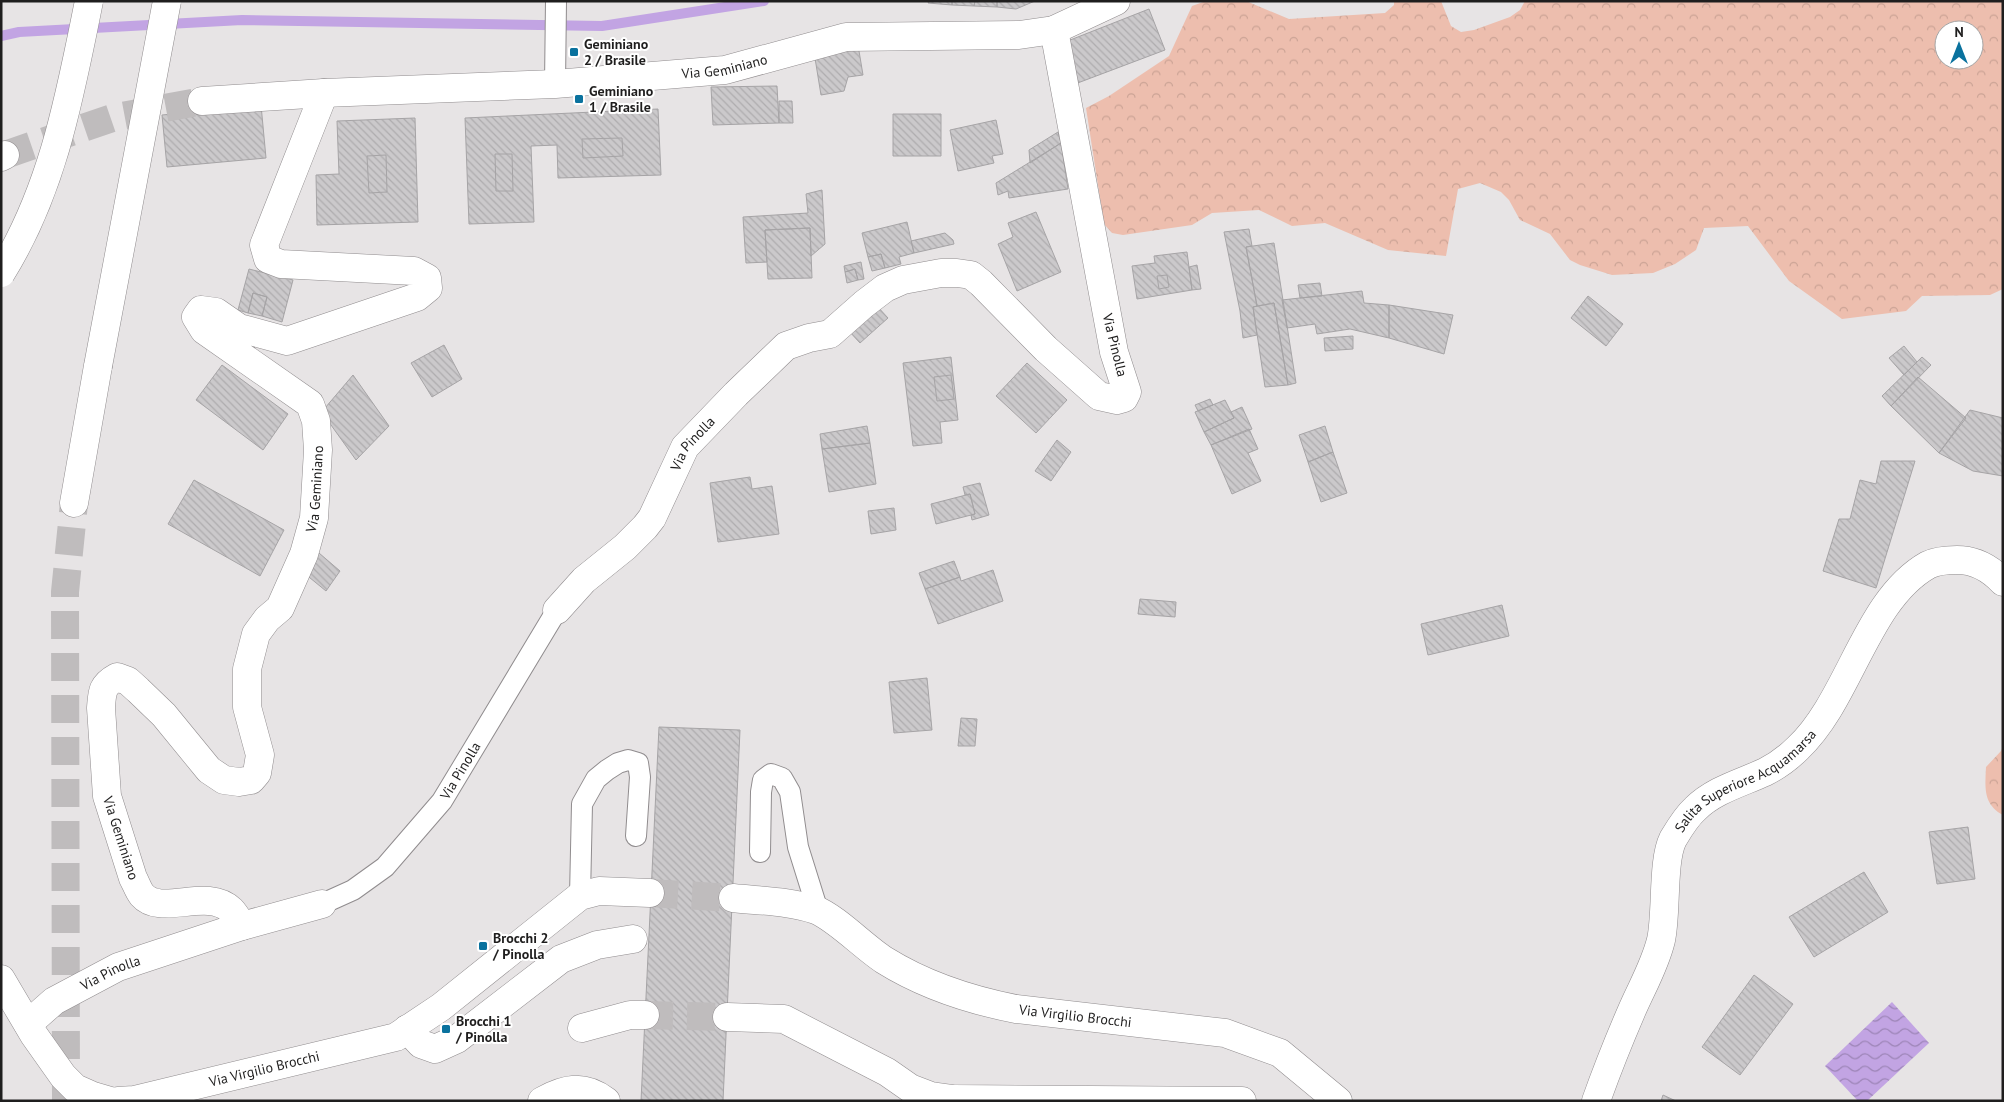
<svg xmlns="http://www.w3.org/2000/svg" width="2004" height="1102" font-family="'PT Sans',sans-serif">
	<style>
		.forest { fill: url(#forest-crowns); fill-rule: evenodd }
		.water { fill: url(#water-waves) }
		.lines { fill: none; stroke-linecap: round; stroke-linejoin: round }
		.stream { stroke: #c2a4e3; stroke-width: 10 }
		.building { fill: url(#building-back-hatch); stroke: #a6a4a6 }
		.street-tunnel { stroke: #bfbcbd; stroke-width: 28; stroke-dasharray: 28 14; stroke-linecap: butt }
		.highway-tunnel { stroke: #bfbcbd; stroke-width: 28; stroke-dasharray: 28 14; stroke-linecap: butt }
		.lane-casing { stroke: #908c8e; stroke-width: 22 }
		.street-casing { stroke: #908c8e; stroke-width: 29 }
		.highway-casing { stroke: #908c8e; stroke-width: 29 }
		.lane { stroke: #fff; stroke-width: 20 }
		.street { stroke: #fff; stroke-width: 28 }
		.highway { stroke: #fff; stroke-width: 28 }
		.highway-bridge-casing { stroke: #908c8e; stroke-width: 29; stroke-linecap: butt }
		.highway-bridge { stroke: #fff; stroke-width: 28 }
		.poi-dot { fill: #0a729e; stroke: #fff; stroke-width: 2 }
		.labels { text-anchor: middle; stroke-width: 4; stroke-linejoin: round; paint-order: stroke }
		.poi-label { font-size: 14px; font-weight: bold; fill: #1f1e1e; stroke: #fff; text-anchor: start }
		.street-label { font-size: 14px; fill: #1f1e1e; stroke: #fff }
	</style>
	<defs>
		<pattern id="forest-crowns" width="20" height="18" patternUnits="userSpaceOnUse" patternTransform="scale(1.25)"><rect width="20" height="18" fill="#edbeae"/><path d="M2 6a3 3 0 1 1 6 0M12 15a3 3 0 1 1 6 0" fill="none" stroke="#cba395"/></pattern>
		<pattern id="water-waves" width="16" height="10" patternUnits="userSpaceOnUse" patternTransform="scale(1.25)"><rect width="16" height="10" fill="#c2a4e3"/><path d="M0 5q4-4 8 0t8 0" fill="none" stroke="#9d85b7"/></pattern>
		<pattern id="building-back-hatch" width="6" height="6" patternUnits="userSpaceOnUse" patternTransform="scale(1.25)"><rect width="6" height="6" fill="#cbc9cb"/><path d="M-1 5l2 2M0 0l6 6M5-1l2 2" fill="none" stroke="#aeacae"/></pattern>
	</defs>
	<rect width="100%" height="100%" fill="#e7e4e5"/>
	<!-- forest -->
	<path class="forest" d="M1206 1H1246L1289 19 1385 13 1394 5V1H1441L1451 26 1461 32 1474 30 1510 17 1520 10 1525 1H2003V289L1990 295 1922 296 1906 311 1842 319 1789 281 1748 226 1704 228 1696 250 1675 264 1653 273 1612 275 1580 265 1570 260 1550 234 1520 220 1509 200 1501 192 1480 183 1458 189 1446 256 1388 250 1325 223 1292 226 1259 210 1212 213 1192 225 1123 235 1112 233 1104 224 1086 108 1109 96 1169 56 1192 6ZM1944 30H1974V60H1944Z
		M2003 746V815C1983 804 1985 788 1986 767L2001 751Z"/>
	<!-- water -->
	<path class="water" d="M1892 1002 1929 1043 1867 1101H1858L1825 1066Z"/>
	<g class="lines">
		<!-- stream -->
		<path class="stream" d="M1 36 19 32 242 20 602 26 764 1"/>
	</g>
	<!-- building -->
	<path class="building" d="M929 1H952V5L928 3Z
		M952 1H975L974 6 952 5Z
		M975 1H997V7L974 6Z
		M997 1H1035L1016 9 997 7Z
		M1149 9 1165 50 1075 84 1060 44Z
		M858 45 863 75 848 77 844 91 821 95 814 52Z
		M777 86 779 123 713 125 711 87Z
		M779 101H792L793 123H779Z
		M261 105 266 158 167 167 162 115Z
		M658 109 661 175 558 178 557 145 531 146 534 222 469 224 465 118Z
		M893 114H941V156H893Z
		M415 118 418 222 317 225 316 175 339 174 337 121Z
		M996 120 1003 154 992 156 994 163 958 171 950 130Z
		M1058 132 1061 143 1030 163 1029 150Z
		M622 138 623 156 583 158 582 139Z
		M1061 143 1068 189 1009 198 1008 191 998 195 996 183Z
		M495 154H512L513 191H496Z
		M386 155 387 192 369 193 367 156Z
		M822 190 825 244 811 256 810 228 765 230 767 262 746 263 743 217 808 213 806 194Z
		M1036 212 1061 272 1017 291 998 244 1013 237 1008 223Z
		M907 222 914 253 899 257 901 264 885 268 881 254 868 257 862 233Z
		M810 228 812 278 768 279 765 230Z
		M1249 229 1252 246 1246 247 1257 306 1253 307 1257 335 1243 338 1240 311 1224 232Z
		M945 233 953 240 954 244 914 253 911 241Z
		M1274 243 1296 383 1288 385 1274 303 1257 306 1246 247Z
		M1187 252 1192 290 1137 299 1132 266 1155 263 1154 256Z
		M881 254 885 268 872 271 868 257Z
		M861 262 864 279 858 280 855 269 845 272 844 266Z
		M1197 265 1201 289 1192 290 1189 267Z
		M249 269 293 280 282 322 262 316 267 297 253 293 248 313 238 310Z
		M855 269 858 280 847 283 845 272Z
		M1167 275 1169 287 1159 289 1157 276Z
		M1320 283 1322 296 1300 298 1298 285Z
		M1362 291 1364 303 1389 305V338L1350 329 1317 334 1315 324 1287 328 1282 300Z
		M253 293 267 297 262 316 248 313Z
		M1588 296 1623 324 1606 346 1571 318Z
		M1274 303 1288 385 1265 387 1253 307Z
		M1389 305 1453 315 1444 354 1389 338Z
		M877 306 888 318 860 343 848 330Z
		M1353 336V349L1325 351 1324 338Z
		M444 345 462 379 432 397 411 363Z
		M1904 346 1917 362 1904 375 1889 358Z
		M951 357 958 420 940 422 942 443 913 446 903 363Z
		M1922 357 1931 365 1891 406 1882 396Z
		M1027 363 1067 400 1036 433 996 396Z
		M222 365 288 414 263 450 196 400Z
		M353 375 389 426 356 460 326 418 325 408Z
		M951 375 954 399 937 401 934 377Z
		M1918 377 1966 418 1939 453 1891 406Z
		M1210 399 1213 405 1198 411 1195 405Z
		M1225 400 1234 418 1204 432 1195 412Z
		M1242 407 1252 429 1211 445 1204 432 1234 418 1231 412Z
		M1970 410 2003 418V476L1973 471 1939 453Z
		M867 426 870 443 822 449 820 434Z
		M1325 426 1333 452 1308 462 1299 435Z
		M1249 429 1258 449 1248 453 1261 481 1232 494 1211 445Z
		M1057 440 1071 452 1051 481 1035 471Z
		M870 443 876 484 829 492 822 449Z
		M1333 452 1347 493 1321 502 1308 462Z
		M1881 461H1915L1876 588 1823 571 1839 519H1850L1860 480 1876 484Z
		M750 477 752 489 772 486 779 534 718 542 710 483Z
		M194 480 284 530 260 576 168 524Z
		M980 483 989 515 972 520 971 515 975 514 970 494 965 495 963 487Z
		M970 494 975 514 936 524 931 504Z
		M894 508 896 530 871 534 868 511Z
		M319 553 340 571 326 591 304 573Z
		M954 561 960 577 925 589 919 573Z
		M993 570 1003 601 938 624 925 589 960 577 961 581Z
		M1140 599 1176 602 1175 617 1138 614Z
		M1502 605 1509 636 1428 655 1421 624Z
		M927 678 932 730 894 733 889 682Z
		M961 718 977 719 975 746H958Z
		M659 727 740 730 723 1101H641Z
		M1968 827 1975 879 1937 884 1929 832Z
		M1864 872 1888 912 1814 957 1789 917Z
		M1754 975 1793 1004 1740 1075 1702 1047Z
		M1663 1095 1676 1101H1661Z"/>
	<g class="lines">
		<!-- street-tunnel -->
		<path class="street-tunnel" d="M5 155 112 118 202 101
			M650 893 733 898
			M645 1015 727 1017"/>
		<!-- highway-tunnel -->
		<path class="highway-tunnel" d="M66 1101 65 592 74 503"/>
		<!-- lane casing -->
		<g class="lane-casing">
			<g id="lane">
				<path d="M555 84 556 1"/>
				<path d="M760 852 761 792 763 780 771 774 782 778 790 792 798 847 818 911"/>
				<path d="M580 896 582 804 596 779 607 770 618 763 628 760 638 763 640 777 636 836"/>
				<path id="s1" d="M322 904 353 890 385 867 442 801 557 610"/>
			</g>
		</g>
		<!-- street casing -->
		<g class="street-casing">
			<g id="street">
				<path id="s2" d="M202 101 324 93 555 84 725 70 846 37 1019 35 1054 30 1116 1"/>
				<path d="M1 157 5 155"/>
				<path id="s3" d="M557 610 584 580 625 547 645 527 652 518 685 447 736 394 786 346 809 338 830 334 864 304 885 288 903 280 941 273H957L971 275 981 283 1046 349 1099 396 1117 400 1124 398 1127 392 1114 352 1054 30"/>
				<path id="s4" d="M733 898C760 901 790 901 816 910 836 918 864 947 884 960 924 985 970 1000 1016 1009L1225 1033 1280 1053 1338 1101"/>
				<path id="s5" d="M242 926C239 921 235 914 231 910 207 887 161 917 142 895 138 890 136 883 133 878L107 796 101 708C102 692 102 685 117 677L128 681 138 690 164 715 209 770 224 780 239 782 251 780 257 773 260 755 247 707V669L256 634 267 619 280 608 304 554 314 518 318 450 316 421 310 404 204 330 196 317 201 310 216 312 239 328 287 341 417 297 428 288 427 278 414 271 281 264 268 259 264 245 324 93"/>
				<path d="M1 979 34 1035 63 1076 75 1088 93 1096 110 1101"/>
				<path d="M727 1017 784 1019 887 1072 910 1088 931 1096 953 1099 1242 1101"/>
				<path id="s6" d="M28 1024 54 1001 118 967 242 926 322 904"/>
				<path d="M582 1028 630 1015H645"/>
				<path d="M407 1029 421 1044 435 1049 457 1039 561 959 597 945 633 939"/>
				<path id="s7" d="M118 1101 134 1100 396 1037 441 1007 580 896 599 891 650 893"/>
				<path d="M542 1101C565 1088 584 1084 606 1101"/>
				<path id="s8" d="M1596 1101C1607 1070 1619 1040 1632 1010 1642 987 1655 965 1661 940 1667 913 1662 861 1673 839 1679 829 1686 817 1695 809 1714 790 1741 783 1765 772 1777 766 1788 758 1798 748 1850 699 1866 600 1928 565 1936 561 1948 560 1957 560 1976 560 1990 568 2003 582"/>
			</g>
		</g>
		<!-- highway casing -->
		<g class="highway-casing">
			<path id="highway" d="M74 503 98 366"/>
		</g>
		<!-- lane -->
		<use href="#lane" class="lane"/>
		<!-- street -->
		<use href="#street" class="street"/>
		<!-- highway -->
		<use href="#highway" class="highway"/>
		<!-- highway-bridge casing -->
		<g class="highway-bridge-casing">
			<path id="highway-bridge" d="M1 273C53 190 70 95 89 1
				M98 366 167 1"/>
		</g>
		<!-- highway-bridge -->
		<use href="#highway-bridge" class="highway-bridge"/>
	</g>
	<!-- markers -->
	<g class="poi-dot">
		<rect x="569" y="47" width="10" height="10" rx="2.5"/>
		<rect x="574" y="94" width="10" height="10" rx="2.5"/>
		<rect x="478" y="941" width="10" height="10" rx="2.5"/>
		<rect x="441" y="1024" width="10" height="10" rx="2.5"/>
	</g>
	<g class="labels">
		<!-- poi labels -->
		<g class="poi-label">
			<text x="584" y="49">Geminiano<tspan x="584" dy="16">2 / Brasile</tspan></text>
			<text x="589" y="96">Geminiano<tspan x="589" dy="16">1 / Brasile</tspan></text>
			<text x="493" y="943">Brocchi 2<tspan x="493" dy="16">/ Pinolla</tspan></text>
			<text x="456" y="1026">Brocchi 1<tspan x="456" dy="16">/ Pinolla</tspan></text>
		</g>
		<!-- street labels -->
		<g class="street-label">
			<text dy="5" stroke="none"><textPath href="#s2" startOffset="524">Via Geminiano</textPath></text>
			<text transform="translate(1115 345) rotate(76)" y="5">Via Pinolla</text>
			<text dy="5" stroke="none"><textPath href="#s3" startOffset="218">Via Pinolla</textPath></text>
			<text dy="5" stroke="none"><textPath href="#s5" startOffset="834">Via Geminiano</textPath></text>
			<text dy="5" stroke="none"><textPath href="#s1" startOffset="196">Via Pinolla</textPath></text>
			<text dy="5" stroke="none"><textPath href="#s8" startOffset="371">Salita Superiore Acquamarsa</textPath></text>
			<text transform="translate(121 838) rotate(72)" y="5">Via Geminiano</text>
			<text dy="5" stroke="none"><textPath href="#s6" startOffset="98">Via Pinolla</textPath></text>
			<text dy="5" stroke="none"><textPath href="#s4" startOffset="370">Via Virgilio Brocchi</textPath></text>
			<text dy="5" stroke="none"><textPath href="#s7" startOffset="150">Via Virgilio Brocchi</textPath></text>
		</g>
	</g>
	<!-- border -->
	<rect width="2004" height="1102" fill="none" stroke="#1f1e1e" stroke-width="5"/>
	<!-- north arrow -->
	<g transform="translate(1959 45)"><circle r="24" fill="#ffffff" stroke="#a5a5a5"/>
	<path d="M0-4L9 19L0 12L-9 19Z" fill="#0a729e"/>
	<text y="-8" font-size="14" font-weight="bold" text-anchor="middle" fill="#1f1e1e">N</text>
	</g>
</svg>
